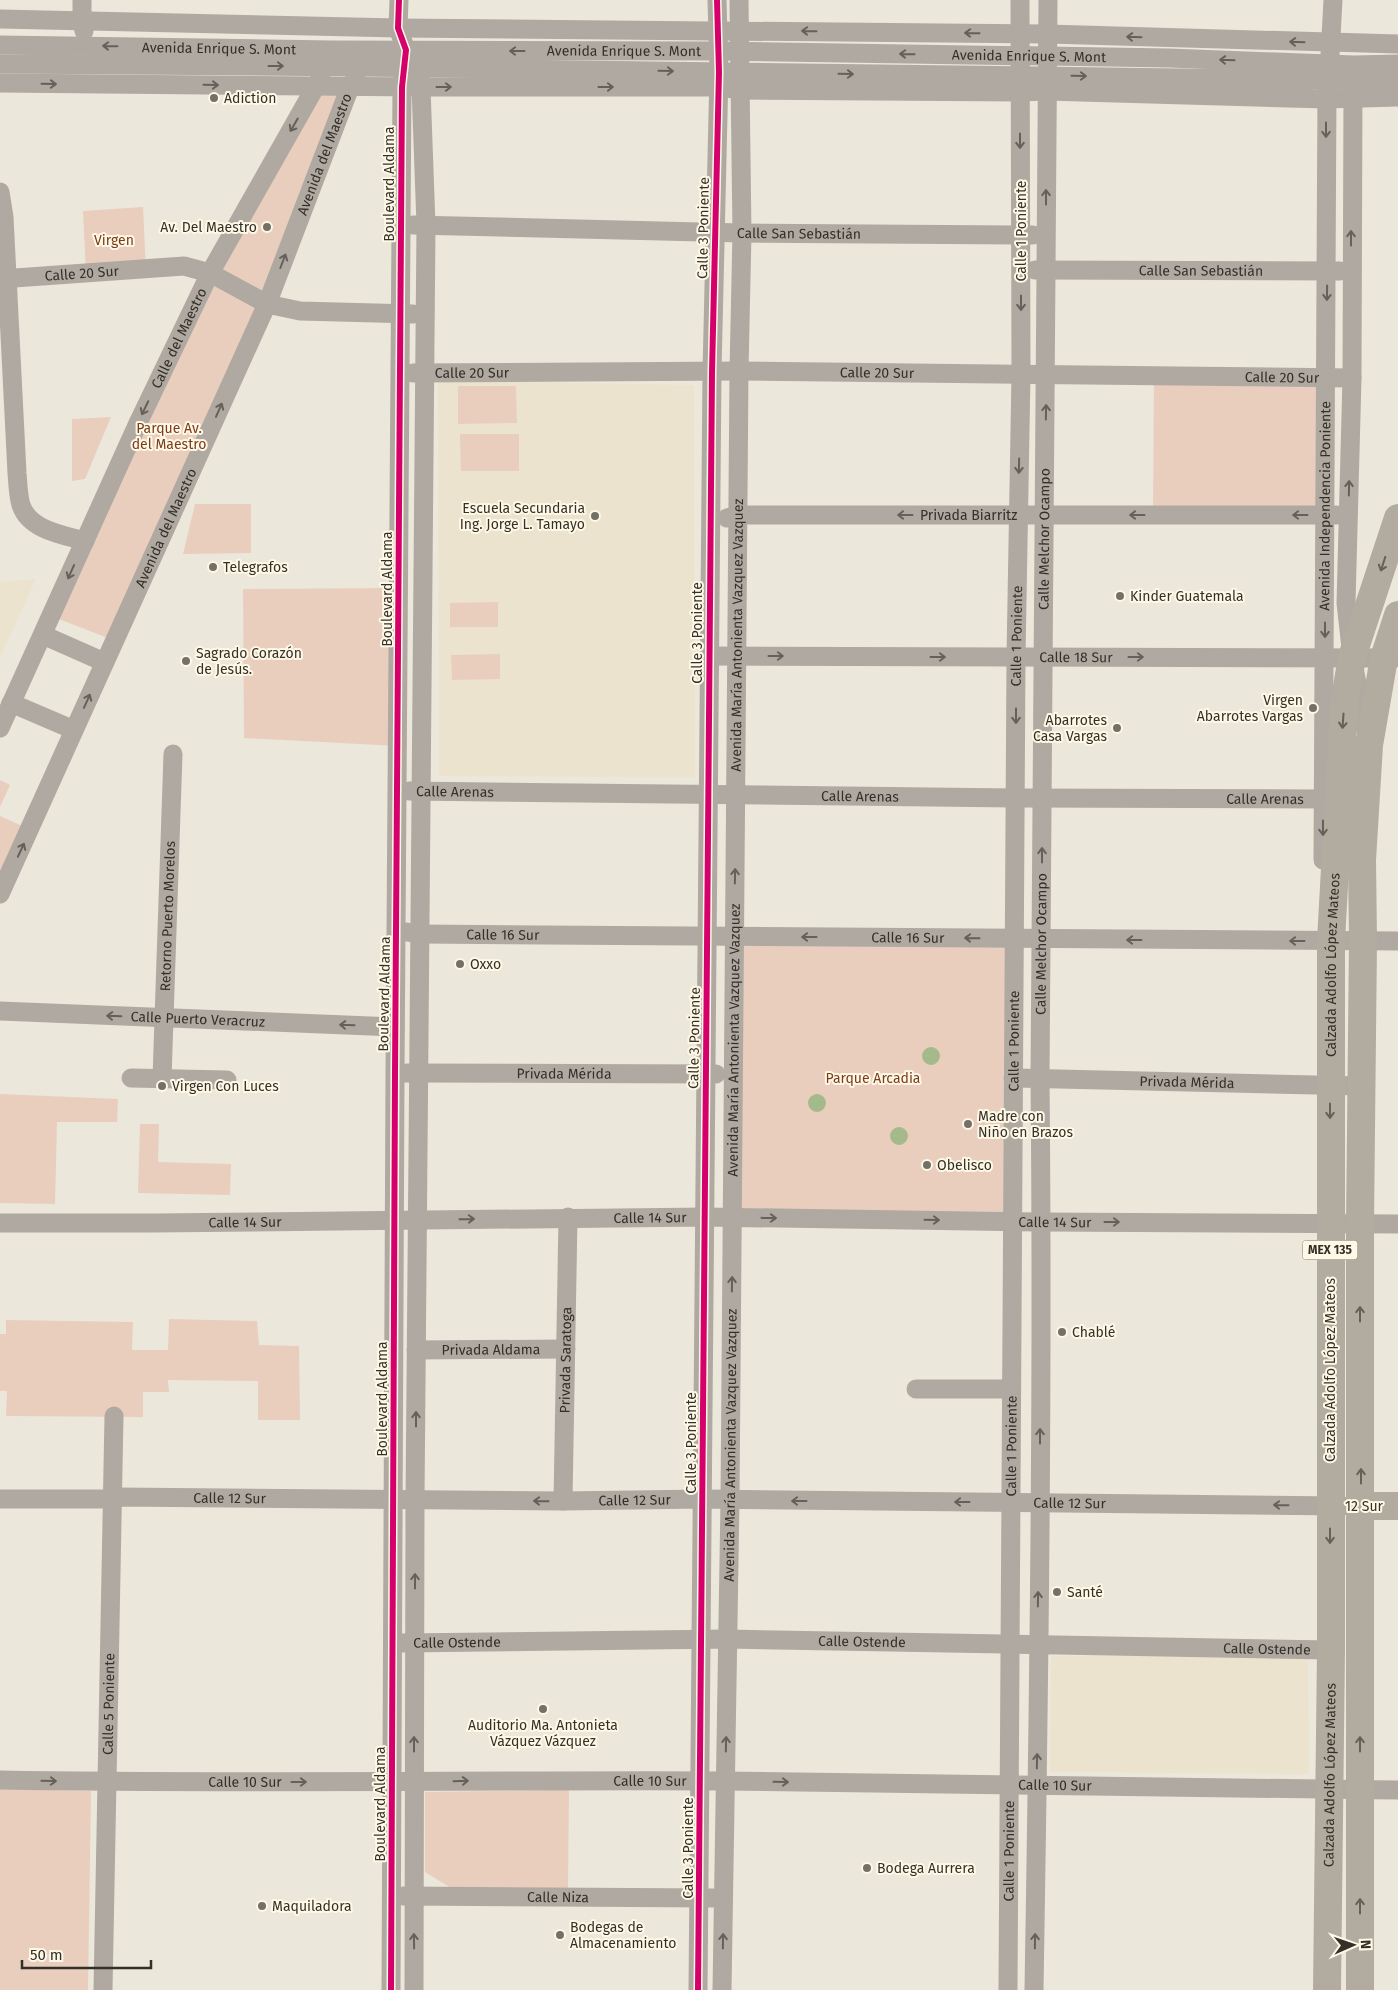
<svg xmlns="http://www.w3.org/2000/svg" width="1398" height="1990" font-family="'Fira Sans',sans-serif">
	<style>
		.built { fill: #ebe3ce }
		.green { fill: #e9cebe }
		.water { fill: #a4ba8b }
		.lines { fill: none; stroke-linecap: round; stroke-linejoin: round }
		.street { stroke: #b0a9a1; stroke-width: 19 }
		.primary { stroke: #b2aba0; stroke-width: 28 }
		.cycleway-casing { stroke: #fff8e6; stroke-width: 9 }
		.cycleway { stroke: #d6006c; stroke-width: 6 }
		.oneway { stroke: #656058 }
		.oneway2 { stroke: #666158 }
		.poi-dot { fill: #747067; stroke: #fff8e6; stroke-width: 2 }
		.labels { text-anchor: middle; stroke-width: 4; stroke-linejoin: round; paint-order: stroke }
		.shield { fill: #fff8e6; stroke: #706c61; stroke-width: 1 }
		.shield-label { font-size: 12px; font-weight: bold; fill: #333028 }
		.street-label { font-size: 14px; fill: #333028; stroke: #fff8e6 }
		.poi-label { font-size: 14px; fill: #333028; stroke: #fff8e6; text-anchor: start }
		.park-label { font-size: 14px; fill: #7a3c1b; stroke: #fff8e6 }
	</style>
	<rect width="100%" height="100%" fill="#ece7db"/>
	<!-- built -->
	<path class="built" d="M438 381 694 385 695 777 439 776Z
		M36 579 0 658V582Z
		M1051 1656H1308L1309 1774 1050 1772Z"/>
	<!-- green -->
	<path class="green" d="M316 86 350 87 113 640 51 616 139 421Z
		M143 207 146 270 86 274 83 211Z
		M1154 375 1325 378 1326 515H1153Z
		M458 386H516L517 423 458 424Z
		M111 417 85 479 72 481V419Z
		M460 434H519V471H461Z
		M195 504H251V553L183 554Z
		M399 588 398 746 244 738 243 589Z
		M498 602V627H450V603Z
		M500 654V679L452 680 451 655Z
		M0 780 10 785 0 807Z
		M0 816 29 829 0 893Z
		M735 936 1014 939 1012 1221 732 1217Z
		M0 1094 118 1099 117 1122H57L55 1204 0 1203Z
		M140 1124H159L158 1162 231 1164 230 1195 138 1193Z
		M169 1319 257 1321 259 1345 299 1346 300 1420H258V1381L168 1380 169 1392H143V1417L6 1416 7 1391H0V1334H6V1320L133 1322 132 1350H168Z
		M0 1789 91 1791 88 1990H0Z
		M569 1790 568 1889 451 1888 425 1872V1792Z"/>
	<!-- water -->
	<path class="water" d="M922 1056a9 9 0 1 1 18 0a9 9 0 1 1-18 0Z
		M808 1103a9 9 0 1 1 18 0a9 9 0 1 1-18 0Z
		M890 1136a9 9 0 1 1 18 0a9 9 0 1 1-18 0Z"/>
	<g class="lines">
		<!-- street -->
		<g class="street">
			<path d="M82 0V20L84 31"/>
			<path d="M0 19 398 28 1048 34 1398 44"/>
			<path id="s1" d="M0 45 332 50 719 51 1169 58 1354 65 1398 64"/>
			<path d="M1330 55 1333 0"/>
			<path d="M0 64 362 67 1327 80 1398 79"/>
			<path d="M0 83 421 87H719L741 90 1020 92 1046 91 1326 99 1398 97"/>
			<path d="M1353 88 1352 378 1346 603 1352 657 1366 732"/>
			<path d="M0 192 4 217 17 473C18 484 18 495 21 505 29 530 63 535 85 541"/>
			<path id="s2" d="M413 225 742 233 1033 235"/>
			<path id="s3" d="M1035 270 1340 271"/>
			<path id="s4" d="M0 279 184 266 210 273 267 304 300 311 413 314"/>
			<path id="s5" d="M413 373 739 371 1352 378"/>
			<path id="s6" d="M727 518 739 515H1337"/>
			<path d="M43 635 104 662"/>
			<path id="s7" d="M710 656 1394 658"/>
			<path d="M11 703 74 730"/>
			<path id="s8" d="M0 728 139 421 210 273 321 77"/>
			<path id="s9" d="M409 791 1015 798 1323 799"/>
			<path id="s10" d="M1323 860 1327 87"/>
			<path id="s11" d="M0 894 267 304 350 87 356 77"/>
			<path id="s12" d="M407 932 419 934 1398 941"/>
			<path id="s13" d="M0 1011 395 1027"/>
			<path id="s14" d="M406 1073 716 1074"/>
			<path d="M131 1078 227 1080"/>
			<path id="s15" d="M162 1078 173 754"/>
			<path id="s16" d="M1013 1078 1361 1086"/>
			<path id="s17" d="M0 1223H154L705 1217 1041 1222 1398 1224"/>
			<path id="s18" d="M416 1350 566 1349"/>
			<path d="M916 1389H1011"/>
			<path id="s19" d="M0 1499H112L118 1497 563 1501 703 1499 1343 1506"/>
			<path id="s20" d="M563 1501 568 1217"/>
			<path id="s21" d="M402 1643 727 1639 1331 1650"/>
			<path id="s22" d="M0 1780C241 1784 482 1780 724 1781 948 1782 1173 1788 1398 1790"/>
			<path id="s23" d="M403 1896 713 1898"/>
			<path id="s24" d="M103 1990 114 1416"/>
			<path d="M391 1990 395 1073 402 87 406 50 398 28 399 0"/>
			<path d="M414 1990 415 1500 426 225 421 87 417 51"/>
			<path d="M698 1990 712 372 719 72 717 0"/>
			<path id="s25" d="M722 1990 730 1500 739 371 742 233 739 0"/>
			<path id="s26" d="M1008 1990 1016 657 1021 374 1020 0"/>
			<path id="s27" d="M1034 1990C1039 1686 1043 1382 1040 1078L1048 0"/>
		</g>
		<!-- primary -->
		<g class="primary">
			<path d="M1361 1506H1398"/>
			<path id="s28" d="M1327 1990 1331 1650V941L1344 705 1352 657 1398 518"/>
			<path d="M1360 1990V1224L1363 941 1362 860 1369 745 1384 658 1398 615"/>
		</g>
		<!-- cycleway casing -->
		<g class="cycleway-casing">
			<path id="cycleway" d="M391 1990 395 1073 402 87 406 50 398 28 399 0
				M698 1990 712 372 719 72 717 0"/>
		</g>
		<!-- cycleway -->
		<use href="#cycleway" class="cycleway"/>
	</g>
	<!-- one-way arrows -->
	<defs><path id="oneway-shaft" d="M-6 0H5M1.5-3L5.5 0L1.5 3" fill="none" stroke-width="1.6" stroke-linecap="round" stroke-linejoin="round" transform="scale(1.25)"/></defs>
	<g class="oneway">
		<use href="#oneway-shaft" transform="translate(809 31) rotate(-179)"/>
		<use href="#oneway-shaft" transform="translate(972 33) rotate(-179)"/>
		<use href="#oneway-shaft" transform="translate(1134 37) rotate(-178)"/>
		<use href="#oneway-shaft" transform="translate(1297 42) rotate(-178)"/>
		<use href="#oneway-shaft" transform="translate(110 46) rotate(-179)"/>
		<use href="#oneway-shaft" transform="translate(517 51) rotate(-180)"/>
		<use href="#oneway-shaft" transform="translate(907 54) rotate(-179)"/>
		<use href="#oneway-shaft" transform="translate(1227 60) rotate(-178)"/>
		<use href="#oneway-shaft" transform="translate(276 66)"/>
		<use href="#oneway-shaft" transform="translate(666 71) rotate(1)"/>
		<use href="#oneway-shaft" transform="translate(846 74) rotate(1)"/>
		<use href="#oneway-shaft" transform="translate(1079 76) rotate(1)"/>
		<use href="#oneway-shaft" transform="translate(49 84) rotate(1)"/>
		<use href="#oneway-shaft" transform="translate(211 85) rotate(1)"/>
		<use href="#oneway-shaft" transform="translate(444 87)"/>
		<use href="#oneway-shaft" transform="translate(606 87)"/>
		<use href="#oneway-shaft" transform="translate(294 125) rotate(120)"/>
		<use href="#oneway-shaft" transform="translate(1326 130) rotate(90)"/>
		<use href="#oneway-shaft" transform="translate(1020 141) rotate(90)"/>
		<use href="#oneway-shaft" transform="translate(1046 197) rotate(-90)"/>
		<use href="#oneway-shaft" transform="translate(1351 238) rotate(-90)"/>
		<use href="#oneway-shaft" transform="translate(283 261) rotate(-69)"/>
		<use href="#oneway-shaft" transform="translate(1327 293) rotate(91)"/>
		<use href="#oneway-shaft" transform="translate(1021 303) rotate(90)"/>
		<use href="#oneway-shaft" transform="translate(145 408) rotate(116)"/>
		<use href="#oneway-shaft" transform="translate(219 410) rotate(-66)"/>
		<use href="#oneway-shaft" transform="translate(1046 412) rotate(-89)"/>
		<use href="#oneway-shaft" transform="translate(1019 466) rotate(91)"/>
		<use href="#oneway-shaft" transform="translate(1349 488) rotate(-89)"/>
		<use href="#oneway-shaft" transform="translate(905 515) rotate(180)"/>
		<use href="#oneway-shaft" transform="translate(1137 515) rotate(-180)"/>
		<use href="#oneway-shaft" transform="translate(1300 515) rotate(-180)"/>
		<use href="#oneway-shaft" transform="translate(71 572) rotate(114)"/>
		<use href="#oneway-shaft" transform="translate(1325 630) rotate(90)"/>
		<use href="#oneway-shaft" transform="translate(776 656)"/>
		<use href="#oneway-shaft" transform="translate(938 657)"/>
		<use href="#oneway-shaft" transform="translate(1136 657)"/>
		<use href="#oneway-shaft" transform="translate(87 701) rotate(-66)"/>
		<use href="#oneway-shaft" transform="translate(1016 716) rotate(90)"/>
		<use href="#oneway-shaft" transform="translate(1323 828) rotate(90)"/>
		<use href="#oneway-shaft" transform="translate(21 850) rotate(-65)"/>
		<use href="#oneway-shaft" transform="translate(1042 855) rotate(-90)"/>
		<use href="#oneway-shaft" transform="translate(735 876) rotate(-89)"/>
		<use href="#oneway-shaft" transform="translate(809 937) rotate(-180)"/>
		<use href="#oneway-shaft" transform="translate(972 938) rotate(-179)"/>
		<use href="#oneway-shaft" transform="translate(1134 940) rotate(-180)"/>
		<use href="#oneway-shaft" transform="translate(1297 941) rotate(-180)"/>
		<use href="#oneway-shaft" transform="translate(114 1016) rotate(-178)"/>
		<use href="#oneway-shaft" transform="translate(347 1025) rotate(-178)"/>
		<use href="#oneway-shaft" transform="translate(769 1218) rotate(1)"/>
		<use href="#oneway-shaft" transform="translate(467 1219) rotate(-1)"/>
		<use href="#oneway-shaft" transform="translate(932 1220) rotate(1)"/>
		<use href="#oneway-shaft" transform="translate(1112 1222)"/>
		<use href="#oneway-shaft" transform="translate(732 1284) rotate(-89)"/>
		<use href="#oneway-shaft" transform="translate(416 1419) rotate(-90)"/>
		<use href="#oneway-shaft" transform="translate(1040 1436) rotate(-90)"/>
		<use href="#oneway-shaft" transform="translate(541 1501) rotate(-179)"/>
		<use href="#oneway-shaft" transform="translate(799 1501) rotate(-180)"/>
		<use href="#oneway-shaft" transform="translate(962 1502) rotate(-180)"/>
		<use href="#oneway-shaft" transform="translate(1281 1505) rotate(-179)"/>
		<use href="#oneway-shaft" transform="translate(415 1581) rotate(-90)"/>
		<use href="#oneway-shaft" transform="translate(1038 1599) rotate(-89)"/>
		<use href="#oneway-shaft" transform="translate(414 1744) rotate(-90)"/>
		<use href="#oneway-shaft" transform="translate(726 1744) rotate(-89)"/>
		<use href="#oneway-shaft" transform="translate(1037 1761) rotate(-89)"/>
		<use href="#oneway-shaft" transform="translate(49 1781) rotate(1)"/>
		<use href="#oneway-shaft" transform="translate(461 1781) rotate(-2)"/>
		<use href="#oneway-shaft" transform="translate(299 1782)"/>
		<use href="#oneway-shaft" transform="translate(781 1782) rotate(1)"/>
		<use href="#oneway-shaft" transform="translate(414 1941) rotate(-91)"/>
		<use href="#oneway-shaft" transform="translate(723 1941) rotate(-89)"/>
		<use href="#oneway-shaft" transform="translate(1035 1941) rotate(-89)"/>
	</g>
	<g class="oneway2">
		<use href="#oneway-shaft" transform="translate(1383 564) rotate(108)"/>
		<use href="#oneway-shaft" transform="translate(1343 721) rotate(94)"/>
		<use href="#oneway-shaft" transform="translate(1330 1111) rotate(90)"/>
		<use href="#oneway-shaft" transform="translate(1360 1314) rotate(-90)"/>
		<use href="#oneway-shaft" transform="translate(1361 1476) rotate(-90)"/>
		<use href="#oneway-shaft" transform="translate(1330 1536) rotate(90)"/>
		<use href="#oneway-shaft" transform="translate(1360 1744) rotate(-90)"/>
		<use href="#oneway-shaft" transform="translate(1360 1906) rotate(-90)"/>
	</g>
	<!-- markers -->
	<g class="poi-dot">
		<circle cx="214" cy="98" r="5"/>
		<circle cx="267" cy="227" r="5"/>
		<circle cx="595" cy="516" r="5"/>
		<circle cx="213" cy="567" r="5"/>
		<circle cx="1120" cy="596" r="5"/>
		<circle cx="186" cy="661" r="5"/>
		<circle cx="1313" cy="708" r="5"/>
		<circle cx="1117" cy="728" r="5"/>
		<circle cx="460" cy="964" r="5"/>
		<circle cx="162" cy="1086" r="5"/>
		<circle cx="968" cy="1124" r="5"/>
		<circle cx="927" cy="1165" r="5"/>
		<circle cx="1062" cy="1332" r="5"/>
		<circle cx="1057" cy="1592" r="5"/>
		<circle cx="543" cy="1709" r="5"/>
		<circle cx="867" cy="1868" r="5"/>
		<circle cx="262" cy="1906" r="5"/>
		<circle cx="560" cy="1935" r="5"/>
	</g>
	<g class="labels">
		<!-- shield labels -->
		<rect class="shield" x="1302.5" y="1240.5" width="55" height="19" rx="4"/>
		<g class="shield-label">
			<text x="1330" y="1254">MEX 135</text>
		</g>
		<!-- street labels -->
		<g class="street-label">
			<text dy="5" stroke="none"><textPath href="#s1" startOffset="219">Avenida Enrique S. Mont</textPath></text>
			<text dy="5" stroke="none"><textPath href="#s1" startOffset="624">Avenida Enrique S. Mont</textPath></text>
			<text dy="5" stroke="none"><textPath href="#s1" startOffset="1029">Avenida Enrique S. Mont</textPath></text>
			<text dy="5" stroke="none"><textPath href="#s11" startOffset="808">Avenida del Maestro</textPath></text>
			<text transform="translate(389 184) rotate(-90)" y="5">Boulevard Aldama</text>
			<text transform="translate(703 228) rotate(-89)" y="5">Calle 3 Poniente</text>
			<text transform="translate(1021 231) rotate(-90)" y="5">Calle 1 Poniente</text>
			<text dy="5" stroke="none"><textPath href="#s2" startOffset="386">Calle San Sebastián</textPath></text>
			<text dy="5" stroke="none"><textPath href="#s3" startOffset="166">Calle San Sebastián</textPath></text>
			<text dy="5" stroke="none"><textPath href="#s4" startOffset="82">Calle 20 Sur</textPath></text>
			<text dy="5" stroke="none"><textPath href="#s8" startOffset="429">Calle del Maestro</textPath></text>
			<text dy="5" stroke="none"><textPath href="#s5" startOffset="59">Calle 20 Sur</textPath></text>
			<text dy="5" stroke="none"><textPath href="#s5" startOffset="464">Calle 20 Sur</textPath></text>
			<text dy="5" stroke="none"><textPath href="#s5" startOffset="869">Calle 20 Sur</textPath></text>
			<text dy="5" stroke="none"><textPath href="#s10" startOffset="354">Avenida Independencia Poniente</textPath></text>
			<text dy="5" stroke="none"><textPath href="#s6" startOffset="242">Privada Biarritz</textPath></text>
			<text dy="5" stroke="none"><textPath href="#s11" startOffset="402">Avenida del Maestro</textPath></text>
			<text dy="5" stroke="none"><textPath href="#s27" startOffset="1451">Calle Melchor Ocampo</textPath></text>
			<text transform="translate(387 589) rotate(-90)" y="5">Boulevard Aldama</text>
			<text transform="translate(697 633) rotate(-90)" y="5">Calle 3 Poniente</text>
			<text dy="5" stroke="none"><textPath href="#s25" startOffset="1355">Avenida María Antonienta Vazquez Vazquez</textPath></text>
			<text dy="5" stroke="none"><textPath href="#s26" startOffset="1354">Calle 1 Poniente</textPath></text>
			<text dy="5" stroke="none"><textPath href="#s7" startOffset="366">Calle 18 Sur</textPath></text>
			<text dy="5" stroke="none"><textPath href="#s9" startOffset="46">Calle Arenas</textPath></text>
			<text dy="5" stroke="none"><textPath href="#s9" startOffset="451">Calle Arenas</textPath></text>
			<text dy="5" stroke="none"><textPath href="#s9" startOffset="856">Calle Arenas</textPath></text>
			<text dy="5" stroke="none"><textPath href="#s15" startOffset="162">Retorno Puerto Morelos</textPath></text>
			<text dy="5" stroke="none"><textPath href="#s12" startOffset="96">Calle 16 Sur</textPath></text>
			<text dy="5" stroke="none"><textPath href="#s12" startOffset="501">Calle 16 Sur</textPath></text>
			<text dy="5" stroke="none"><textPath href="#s27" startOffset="1046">Calle Melchor Ocampo</textPath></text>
			<text dy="5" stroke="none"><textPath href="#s28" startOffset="1025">Calzada Adolfo López Mateos</textPath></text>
			<text transform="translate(384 994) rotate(-89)" y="5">Boulevard Aldama</text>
			<text dy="5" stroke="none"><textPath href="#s13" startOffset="198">Calle Puerto Veracruz</textPath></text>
			<text transform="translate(694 1038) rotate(-89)" y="5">Calle 3 Poniente</text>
			<text dy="5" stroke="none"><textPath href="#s25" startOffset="950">Avenida María Antonienta Vazquez Vazquez</textPath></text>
			<text dy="5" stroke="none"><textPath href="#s26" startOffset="949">Calle 1 Poniente</textPath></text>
			<text dy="5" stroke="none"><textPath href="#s14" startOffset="158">Privada Mérida</textPath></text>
			<text dy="5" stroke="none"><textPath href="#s16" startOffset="174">Privada Mérida</textPath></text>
			<text dy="5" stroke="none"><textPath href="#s17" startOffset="650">Calle 14 Sur</textPath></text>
			<text dy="5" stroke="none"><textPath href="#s17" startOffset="245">Calle 14 Sur</textPath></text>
			<text dy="5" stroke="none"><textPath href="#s17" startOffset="1055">Calle 14 Sur</textPath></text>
			<text dy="5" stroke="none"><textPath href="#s18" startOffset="75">Privada Aldama</textPath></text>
			<text dy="5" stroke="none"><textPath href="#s20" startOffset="141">Privada Saratoga</textPath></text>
			<text transform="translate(1330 1370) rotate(-90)" y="5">Calzada Adolfo López Mateos</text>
			<text transform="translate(382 1399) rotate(-90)" y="5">Boulevard Aldama</text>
			<text transform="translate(691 1443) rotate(-90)" y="5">Calle 3 Poniente</text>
			<text dy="5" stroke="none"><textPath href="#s25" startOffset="545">Avenida María Antonienta Vazquez Vazquez</textPath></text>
			<text dy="5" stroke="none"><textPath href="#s26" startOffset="544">Calle 1 Poniente</textPath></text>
			<text dy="5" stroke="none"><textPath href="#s19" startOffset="230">Calle 12 Sur</textPath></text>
			<text dy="5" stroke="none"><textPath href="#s19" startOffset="635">Calle 12 Sur</textPath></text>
			<text dy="5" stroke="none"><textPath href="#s19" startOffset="1070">Calle 12 Sur</textPath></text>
			<text x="1364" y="1511">12 Sur</text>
			<text dy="5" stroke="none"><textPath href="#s21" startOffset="460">Calle Ostende</textPath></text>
			<text dy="5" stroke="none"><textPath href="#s21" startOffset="55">Calle Ostende</textPath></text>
			<text dy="5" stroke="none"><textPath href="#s21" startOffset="865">Calle Ostende</textPath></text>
			<text dy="5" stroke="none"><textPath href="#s24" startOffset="286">Calle 5 Poniente</textPath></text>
			<text dy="5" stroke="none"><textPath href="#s28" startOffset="215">Calzada Adolfo López Mateos</textPath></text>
			<text dy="5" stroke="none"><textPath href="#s22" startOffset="650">Calle 10 Sur</textPath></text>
			<text dy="5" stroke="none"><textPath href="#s22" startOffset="245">Calle 10 Sur</textPath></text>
			<text dy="5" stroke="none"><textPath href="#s22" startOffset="1055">Calle 10 Sur</textPath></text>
			<text transform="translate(380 1804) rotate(-90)" y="5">Boulevard Aldama</text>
			<text transform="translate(688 1848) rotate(-90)" y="5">Calle 3 Poniente</text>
			<text dy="5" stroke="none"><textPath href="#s26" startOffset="139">Calle 1 Poniente</textPath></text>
			<text dy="5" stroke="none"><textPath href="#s23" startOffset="155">Calle Niza</textPath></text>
		</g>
		<!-- poi labels -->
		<g class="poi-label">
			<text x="224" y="103">Adiction</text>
			<text x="257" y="232" text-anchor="end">Av. Del Maestro</text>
			<text x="585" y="513" text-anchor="end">Escuela Secundaria<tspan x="585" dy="16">Ing. Jorge L. Tamayo</tspan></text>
			<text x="223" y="572">Telegrafos</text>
			<text x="1130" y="601">Kinder Guatemala</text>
			<text x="196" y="658">Sagrado Corazón<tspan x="196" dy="16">de Jesús.</tspan></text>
			<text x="1303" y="705" text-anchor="end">Virgen<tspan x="1303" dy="16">Abarrotes Vargas</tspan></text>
			<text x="1107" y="725" text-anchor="end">Abarrotes<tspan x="1107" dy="16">Casa Vargas</tspan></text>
			<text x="470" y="969">Oxxo</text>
			<text x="172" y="1091">Virgen Con Luces</text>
			<text x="978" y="1121">Madre con<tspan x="978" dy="16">Niño en Brazos</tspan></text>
			<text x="937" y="1170">Obelisco</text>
			<text x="1072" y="1337">Chablé</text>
			<text x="1067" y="1597">Santé</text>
			<text x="543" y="1730" text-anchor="middle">Auditorio Ma. Antonieta<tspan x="543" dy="16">Vázquez Vázquez</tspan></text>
			<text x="877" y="1873">Bodega Aurrera</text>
			<text x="272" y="1911">Maquiladora</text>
			<text x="570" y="1932">Bodegas de<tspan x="570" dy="16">Almacenamiento</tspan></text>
		</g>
		<!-- park labels -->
		<g class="park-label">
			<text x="114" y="245">Virgen</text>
			<text x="169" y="433">Parque Av.<tspan x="169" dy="16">del Maestro</tspan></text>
			<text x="873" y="1083">Parque Arcadia</text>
		</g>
	</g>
	<!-- north arrow -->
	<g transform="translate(1353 1945) rotate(88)" stroke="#fff8e6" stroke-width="4" paint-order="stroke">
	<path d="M0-4L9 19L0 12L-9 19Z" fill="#333028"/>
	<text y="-8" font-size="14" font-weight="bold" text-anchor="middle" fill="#333028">N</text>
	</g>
	<!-- scale -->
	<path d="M22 1960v8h129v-8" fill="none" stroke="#333028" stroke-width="2.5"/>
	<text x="30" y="1960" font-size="15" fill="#333028" stroke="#fff8e6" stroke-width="4" paint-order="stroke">50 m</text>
</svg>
